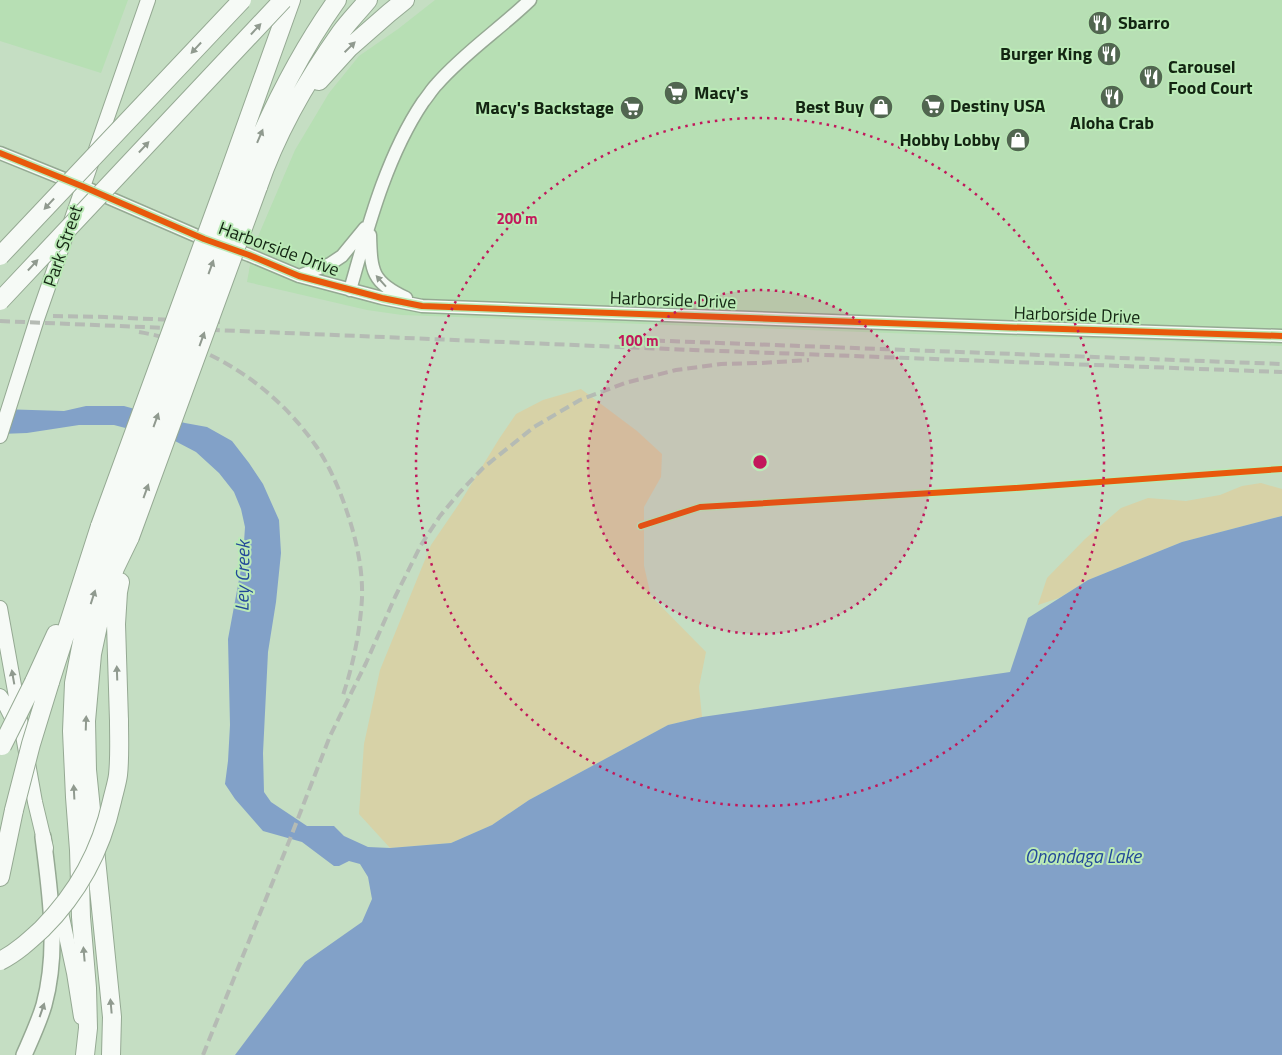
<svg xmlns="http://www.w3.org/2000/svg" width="1282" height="1055" font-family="'Titillium Web',sans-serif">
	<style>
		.built { fill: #b7dfb4 }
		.green { fill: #d7d2a7 }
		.water { fill: #82a1c8 }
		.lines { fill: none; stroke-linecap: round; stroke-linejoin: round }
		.tertiary-casing { stroke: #95a993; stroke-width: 15 }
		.secondary-casing { stroke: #95a993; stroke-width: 16 }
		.primary-casing { stroke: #95a993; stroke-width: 18 }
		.motorway-casing { stroke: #95a993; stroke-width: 20 }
		.tertiary { stroke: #f6faf6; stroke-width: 12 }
		.secondary { stroke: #f6faf6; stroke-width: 14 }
		.primary { stroke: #f6faf6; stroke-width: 15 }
		.motorway { stroke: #f6faf6; stroke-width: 18 }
		.rail { stroke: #b5bbb4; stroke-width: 4; stroke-dasharray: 10 5; stroke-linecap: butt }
		.motorway-bridge-casing { stroke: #95a993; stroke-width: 20; stroke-linecap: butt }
		.motorway-bridge { stroke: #f6faf6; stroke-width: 18 }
		.cycleway-casing { stroke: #bbeab7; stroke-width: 9 }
		.cycleway { stroke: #e8590c; stroke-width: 6 }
		.oneway { fill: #909a8f }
		.ring { fill: none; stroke: #c2185b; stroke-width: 2.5; stroke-dasharray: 2.5 5 }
		.labels { text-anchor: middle; stroke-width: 4; stroke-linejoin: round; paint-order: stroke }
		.poi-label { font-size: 18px; font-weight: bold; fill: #132512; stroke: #bbeab7; text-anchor: start }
		.street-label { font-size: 18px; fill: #132512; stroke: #bbeab7 }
		.water-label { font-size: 19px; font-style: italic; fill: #234999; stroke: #bbeab7 }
		.centre { fill: #c2185b; stroke: #bbeab7; stroke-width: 2.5 }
		.ring-label { font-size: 15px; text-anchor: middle; font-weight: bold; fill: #c2185b; stroke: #bbeab7; stroke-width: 4; stroke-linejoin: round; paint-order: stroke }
	</style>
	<rect width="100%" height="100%" fill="#c5dec3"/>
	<!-- built -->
	<path class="built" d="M0 0H128L101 73 0 41Z
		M435 0H1282V346L1168 341 916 334 402 315 367 310 247 282 253 248 295 150 329 93 359 56 398 29Z"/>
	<!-- green -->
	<path class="green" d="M581 389 637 431 662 454 661 477 644 507V566L651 596 706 652 699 687 702 717 668 725 529 800 492 825 451 843 390 848 359 814 364 744 380 670 431 545 461 501 499 439 516 414 543 400Z
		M1261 483 1282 489V516L1182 542 1088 580 1059 598 1038 605 1047 578 1085 539 1121 508 1148 498 1186 501 1220 495 1242 486Z"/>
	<!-- water -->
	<path class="water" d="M86 406H124L185 423 207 427 232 441 249 463 263 484 279 520 281 553 276 602 268 652 263 753 264 792 271 802 307 826H334L344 836 368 847 390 848 451 843 492 825 529 800 668 725 702 717 1010 672 1028 618 1088 580 1182 542 1282 516V1055H235L305 962 362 922 372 899 368 877 360 864 349 861 339 866H334L302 842 263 831 235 799 225 784 228 761 230 725 228 639 243 558 245 527 241 509 234 492 219 473 196 452 175 441 114 425H79L27 433 0 434V409L64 411Z"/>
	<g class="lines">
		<!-- tertiary casing -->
		<g class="tertiary-casing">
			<path id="tertiary" d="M0 153 84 187 204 239 249 255 299 276 382 298 422 306 997 327 1282 336
				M370 235C371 272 372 282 406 298
				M299 276 330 264 342 256 365 228
				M350 290C368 227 386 157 423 102 428 96 432 89 437 84 465 52 500 29 530 0"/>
		</g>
		<!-- secondary casing -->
		<g class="secondary-casing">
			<path id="secondary" d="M0 436 37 319 148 0
				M0 608 35 802 46 848
				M0 696 4 702 17 728
				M59 903 74 973 81 1017"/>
		</g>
		<!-- primary casing -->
		<g class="primary-casing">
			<path id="primary" d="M24 1055C31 1039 39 1022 44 1005 59 950 50 893 43 837"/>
		</g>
		<!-- motorway casing -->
		<g class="motorway-casing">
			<path id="motorway" d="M319 81 349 48 389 13 405 0
				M228 176 291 0
				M242 181C267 118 297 56 337 0
				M258 187C277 131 307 80 341 32 349 21 359 11 368 0
				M34 682 56 634
				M50 682 100 526
				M119 721 116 624 118 592 120 582
				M0 877 14 810
				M85 1055 88 1028 87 988 81 917 79 850 75 797 72 731 74 683 88 611 115 532
				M111 1055 112 1017 87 770 86 721 92 654 99 621 115 568 130 537"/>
		</g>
		<!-- tertiary -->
		<use href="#tertiary" class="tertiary"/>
		<!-- secondary -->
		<use href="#secondary" class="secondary"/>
		<!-- primary -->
		<use href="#primary" class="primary"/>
		<!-- motorway -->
		<use href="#motorway" class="motorway"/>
		<!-- rail -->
		<path class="rail" d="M53 316 105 317 220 322
			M0 321 693 350 1282 372
			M139 332C211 344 275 387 316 446 329 465 340 490 347 512 356 538 363 569 362 598 360 632 353 666 342 698
			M640 340 1282 364
			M203 1055 290 839 330 736 366 663 395 597 421 545 440 516 460 492 483 468 534 427 580 400 625 383 676 370 721 364 761 363 809 360"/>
		<!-- motorway-bridge casing -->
		<g class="motorway-bridge-casing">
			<path id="motorway-bridge" d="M0 256 242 0
				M0 301 283 0
				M100 526 228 176
				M115 532 168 387 242 181
				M130 537 258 187
				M2 746 34 682
				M14 810 31 744 50 682
				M0 961C16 953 29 941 42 929 79 892 101 851 112 801 114 792 117 783 118 775 120 757 119 739 119 721"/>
		</g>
		<!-- motorway-bridge -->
		<use href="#motorway-bridge" class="motorway-bridge"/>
		<!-- cycleway casing -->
		<g class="cycleway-casing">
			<path id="cycleway" d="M0 153 84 187 204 239 249 255 299 276 382 298 422 306 997 327 1282 336
				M641 526 700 507 1015 488 1282 469"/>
		</g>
		<!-- cycleway -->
		<use href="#cycleway" class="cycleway"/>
	</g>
	<!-- one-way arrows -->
	<defs><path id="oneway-solid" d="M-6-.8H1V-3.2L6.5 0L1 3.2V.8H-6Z" transform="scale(1.25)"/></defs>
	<g class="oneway">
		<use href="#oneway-solid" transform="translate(256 29) rotate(-47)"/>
		<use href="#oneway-solid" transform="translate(350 47) rotate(-44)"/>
		<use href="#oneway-solid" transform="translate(196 48) rotate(133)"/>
		<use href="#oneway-solid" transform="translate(260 136) rotate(-67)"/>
		<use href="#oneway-solid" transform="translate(144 147) rotate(-47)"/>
		<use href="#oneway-solid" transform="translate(49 204) rotate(133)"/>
		<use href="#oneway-solid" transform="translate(33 265) rotate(-47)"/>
		<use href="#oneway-solid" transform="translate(211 267) rotate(-70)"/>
		<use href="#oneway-solid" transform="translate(381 281) rotate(-132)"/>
		<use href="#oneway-solid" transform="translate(202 339) rotate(-70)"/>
		<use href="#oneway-solid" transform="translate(156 420) rotate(-70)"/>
		<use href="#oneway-solid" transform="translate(146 491) rotate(-70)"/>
		<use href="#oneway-solid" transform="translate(93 597) rotate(-72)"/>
		<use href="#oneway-solid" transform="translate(117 673) rotate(-92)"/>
		<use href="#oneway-solid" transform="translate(13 677) rotate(-100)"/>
		<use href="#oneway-solid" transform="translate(86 723) rotate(-88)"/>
		<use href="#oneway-solid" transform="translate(74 792) rotate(-93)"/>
		<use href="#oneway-solid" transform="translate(84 954) rotate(-95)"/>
		<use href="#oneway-solid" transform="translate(111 1006) rotate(-95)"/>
		<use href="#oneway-solid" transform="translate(42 1010) rotate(-71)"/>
	</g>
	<!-- distance rings -->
	<circle cx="760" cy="462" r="172" fill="#c2185b" fill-opacity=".12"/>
	<g class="ring">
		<circle cx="760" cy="462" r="172"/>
		<circle cx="760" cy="462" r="344"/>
	</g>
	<!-- icons -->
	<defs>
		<g id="restaurant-disc" transform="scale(1.25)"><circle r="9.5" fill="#516650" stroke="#bbeab7"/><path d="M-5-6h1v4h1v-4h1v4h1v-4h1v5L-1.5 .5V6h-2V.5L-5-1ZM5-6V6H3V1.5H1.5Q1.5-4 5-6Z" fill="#fff"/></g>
		<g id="supermarket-disc" transform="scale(1.25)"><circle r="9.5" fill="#516650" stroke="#bbeab7"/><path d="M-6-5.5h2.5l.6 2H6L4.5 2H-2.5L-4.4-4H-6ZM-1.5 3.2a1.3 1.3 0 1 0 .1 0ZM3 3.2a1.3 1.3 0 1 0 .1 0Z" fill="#fff"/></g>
		<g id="shop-disc" transform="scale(1.25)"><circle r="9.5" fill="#516650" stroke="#bbeab7"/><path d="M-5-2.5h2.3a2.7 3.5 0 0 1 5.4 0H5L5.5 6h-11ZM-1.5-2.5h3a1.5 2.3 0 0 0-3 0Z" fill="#fff"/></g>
	</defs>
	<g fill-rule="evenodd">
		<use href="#restaurant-disc" x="1100" y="23"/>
		<use href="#restaurant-disc" x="1109" y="54"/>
		<use href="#restaurant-disc" x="1151" y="77"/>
		<use href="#supermarket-disc" x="676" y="93"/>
		<use href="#restaurant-disc" x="1112" y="97"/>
		<use href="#supermarket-disc" x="933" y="106"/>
		<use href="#shop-disc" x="881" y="107"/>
		<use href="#supermarket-disc" x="632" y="108"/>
		<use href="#shop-disc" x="1018" y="140"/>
	</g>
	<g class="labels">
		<!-- poi labels -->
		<g class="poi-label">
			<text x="1118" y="29">Sbarro</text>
			<text x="1092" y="60" text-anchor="end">Burger King</text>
			<text x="1168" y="73">Carousel<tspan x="1168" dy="21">Food Court</tspan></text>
			<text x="694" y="99">Macy's</text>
			<text x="950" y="112">Destiny USA</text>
			<text x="864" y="113" text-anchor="end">Best Buy</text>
			<text x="614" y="114" text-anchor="end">Macy's Backstage</text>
			<text x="1112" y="129" text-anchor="middle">Aloha Crab</text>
			<text x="1000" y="146" text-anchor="end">Hobby Lobby</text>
		</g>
		<!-- street labels -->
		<g class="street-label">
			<text transform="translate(63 246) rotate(-71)" y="6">Park Street</text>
			<text transform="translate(279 249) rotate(20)" y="6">Harborside Drive</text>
			<text transform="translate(673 300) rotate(2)" y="6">Harborside Drive</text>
			<text transform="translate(1077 315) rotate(2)" y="6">Harborside Drive</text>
		</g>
		<!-- water labels -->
		<g class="water-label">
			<text transform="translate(242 576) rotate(-89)" y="7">Ley Creek</text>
			<text x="1083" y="863">Onondaga Lake</text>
		</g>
	</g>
	<circle cx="760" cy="462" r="8" class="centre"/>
	<g class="ring-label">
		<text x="517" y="224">200 m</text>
		<text x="638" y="346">100 m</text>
	</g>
</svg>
